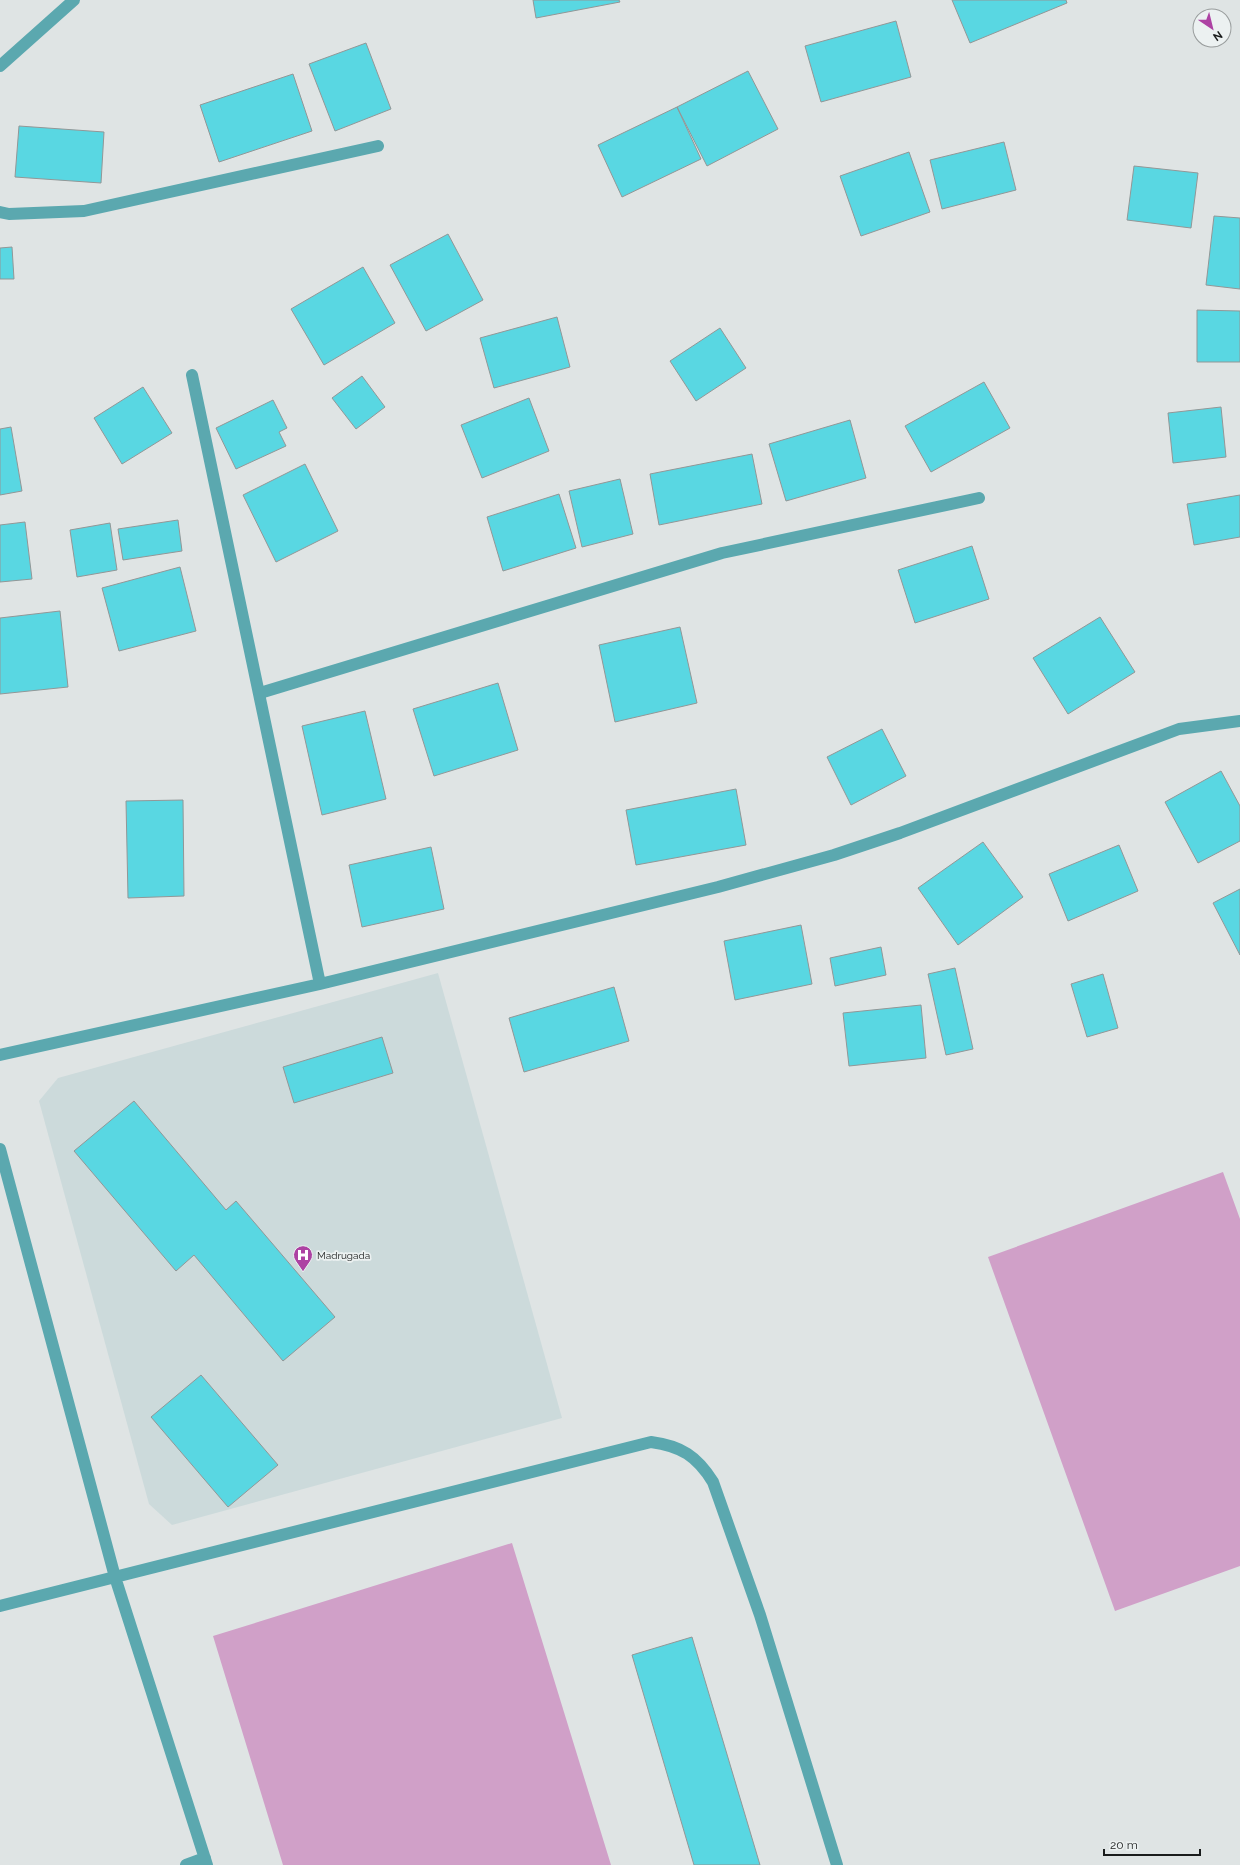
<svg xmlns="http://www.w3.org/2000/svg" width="1240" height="1865" font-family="Raleway,sans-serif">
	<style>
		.built { fill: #ccdadb }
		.green { fill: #d0a0c8 }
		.building { fill: #59d7e2; stroke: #929797 }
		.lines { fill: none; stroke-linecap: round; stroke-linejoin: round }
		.minor { stroke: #5ba8af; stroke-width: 12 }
		.labels { text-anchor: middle; stroke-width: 3.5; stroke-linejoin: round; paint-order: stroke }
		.poi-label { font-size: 10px; fill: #1a1c1c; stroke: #ecf1f1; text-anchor: start }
	</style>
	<rect width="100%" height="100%" fill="#dfe4e4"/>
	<!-- built -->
	<path class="built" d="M438 973 562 1418 172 1525 149 1504 39 1101 58 1078Z"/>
	<!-- green -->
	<path class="green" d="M1223 1172 1240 1219V1566L1115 1611 988 1257Z
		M512 1543 611 1865H283L213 1636Z"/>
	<!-- building -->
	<path class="building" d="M533 0H619L620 2 536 18Z
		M952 0H1066L1067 3 970 43Z
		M896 21 911 77 821 102 805 46Z
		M366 43 391 109 335 131 309 64Z
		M748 71 778 129 707 166 677 107Z
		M293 74 312 131 219 162 200 105Z
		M677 107 701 159 622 197 598 145Z
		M19 126 104 132 101 183 15 177Z
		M1004 142 1016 190 942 209 930 160Z
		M909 152 930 212 861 236 840 176Z
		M1134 166 1198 173 1191 228 1127 220Z
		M1214 216 1240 218V289L1206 285Z
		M448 234 483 300 426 331 390 265Z
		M12 247 14 279H0V248Z
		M363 267 395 323 324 365 291 309Z
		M1197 310 1240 311V362H1197Z
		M557 317 570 367 494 388 480 338Z
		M720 328 746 368 696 401 670 361Z
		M362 376 385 407 356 429 332 398Z
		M984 382 1010 428 931 472 905 426Z
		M143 387 172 433 122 464 94 418Z
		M529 398 549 451 482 478 461 425Z
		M273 400 287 428 279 432 286 446 236 469 216 428Z
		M1221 407 1226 457 1173 463 1168 413Z
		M850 420 866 478 786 501 769 444Z
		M11 427 22 491 0 495V429Z
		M752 454 762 504 659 525 650 474Z
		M305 464 338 531 276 562 243 495Z
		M620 479 633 534 582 547 569 491Z
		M559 494 576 548 503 571 487 517Z
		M1240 495V537L1194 545 1187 504Z
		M178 520 182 551 123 560 118 529Z
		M25 522 32 579 0 582V525Z
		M110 523 117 570 77 577 70 530Z
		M972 546 989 599 915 623 898 570Z
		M180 567 196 631 119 651 102 588Z
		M60 611 68 687 0 694V618Z
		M1100 617 1135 672 1068 714 1033 658Z
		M680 627 697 703 615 722 599 645Z
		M498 683 518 750 434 776 413 709Z
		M365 711 386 799 322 815 302 726Z
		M882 729 906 776 851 805 827 757Z
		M1221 771 1240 806V841L1198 863 1165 802Z
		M736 789 746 845 636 865 626 810Z
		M183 800 184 896 128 898 126 801Z
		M983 842 1023 897 958 945 918 888Z
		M1119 845 1138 891 1068 921 1049 874Z
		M431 847 444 909 362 927 349 865Z
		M1240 889V955L1213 903Z
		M801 925 812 984 735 1000 724 941Z
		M881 947 886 975 835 986 830 958Z
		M955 968 973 1049 946 1055 928 974Z
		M1103 974 1118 1028 1087 1037 1071 984Z
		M614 987 629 1041 524 1072 509 1018Z
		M921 1005 926 1058 849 1066 843 1013Z
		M382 1037 393 1073 294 1103 283 1067Z
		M134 1101 226 1210 236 1201 335 1317 283 1361 194 1255 176 1271 74 1151Z
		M201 1375 278 1465 228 1507 151 1417Z
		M692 1637 760 1865H694L632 1655Z"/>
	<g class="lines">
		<!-- minor -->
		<path class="minor" d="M0 66 74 0
			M0 212 9 214 84 211 378 146
			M192 375 320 984
			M260 693 722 553 979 498
			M0 1055 320 984 718 887 834 855 900 833 1179 729 1240 721
			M0 1149 115 1577 207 1865
			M0 1606 651 1442C681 1446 697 1456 713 1482L760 1615 837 1865
			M186 1865 205 1858"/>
	</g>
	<!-- icons -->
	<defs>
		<g id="hospital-pin" transform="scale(1)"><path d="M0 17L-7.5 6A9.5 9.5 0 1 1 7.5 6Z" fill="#ad42a3" stroke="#ecf1f1"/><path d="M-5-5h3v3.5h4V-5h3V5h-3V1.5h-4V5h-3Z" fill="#fff"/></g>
	</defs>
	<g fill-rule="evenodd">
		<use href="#hospital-pin" x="303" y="1255"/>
	</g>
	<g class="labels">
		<!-- poi labels -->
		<g class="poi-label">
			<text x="317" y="1259">Madrugada</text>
		</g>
	</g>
	<!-- north arrow -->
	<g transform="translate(1212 28) rotate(145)"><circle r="19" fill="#ecf1f1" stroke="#989c9c"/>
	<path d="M0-3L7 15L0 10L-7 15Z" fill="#ad42a3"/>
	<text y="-6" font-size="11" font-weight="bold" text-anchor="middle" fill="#1a1c1c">N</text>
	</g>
	<!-- scale -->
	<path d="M1104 1849v6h96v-6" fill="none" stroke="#1a1c1c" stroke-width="2"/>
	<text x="1110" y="1849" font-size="12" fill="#1a1c1c" stroke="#ecf1f1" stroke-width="3" paint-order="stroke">20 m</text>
</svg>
